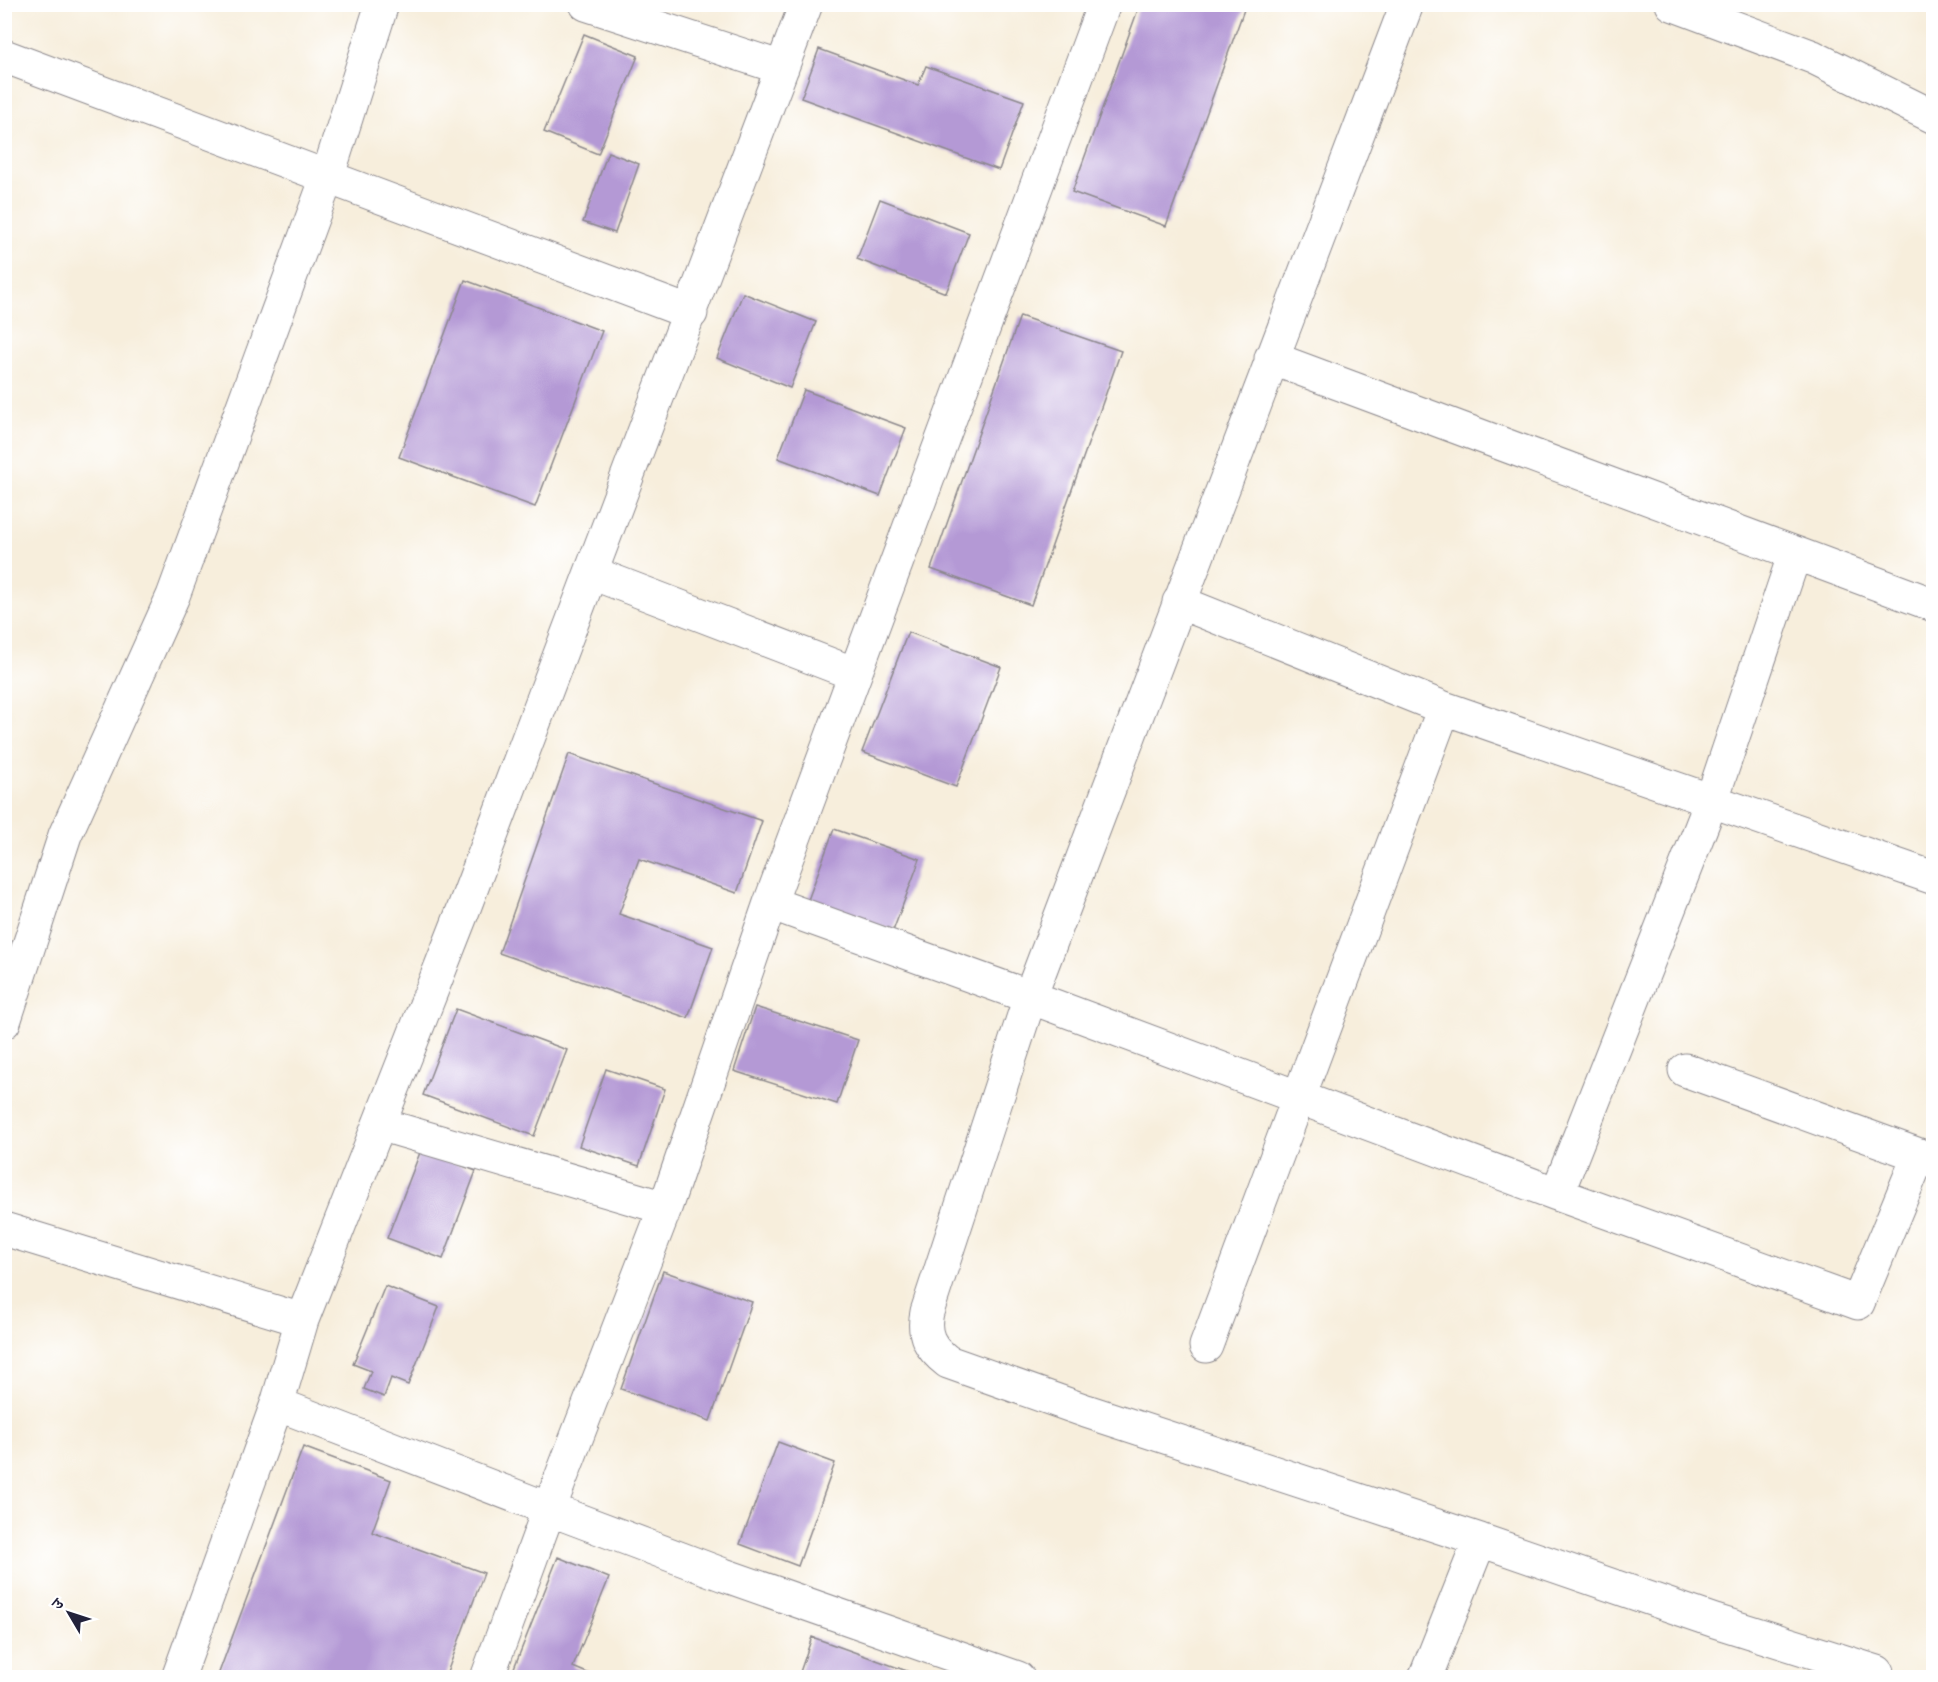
<svg xmlns="http://www.w3.org/2000/svg" width="1938" height="1682" font-family="'IM FELL French Canon','Noto Serif Devanagari',serif">
	<style>
		.building { fill: #b499d5 }
		.lines { fill: none; stroke-linecap: round; stroke-linejoin: round }
		.street-casing { stroke: #8c888c; stroke-width: 35 }
		.street { stroke: #fff; stroke-width: 33 }
	</style>
	<rect width="100%" height="100%" fill="#fff"/>
	<filter id="ink" filterUnits="userSpaceOnUse"><feTurbulence type="fractalNoise" baseFrequency=".0167" numOctaves="2"/><feDisplacementMap in="SourceGraphic" scale="12" xChannelSelector="R" yChannelSelector="G"/><feConvolveMatrix kernelMatrix="1 2 1 2 8 2 1 2 1" color-interpolation-filters="sRGB"/></filter>
	<filter id="wash" filterUnits="userSpaceOnUse"><feTurbulence type="fractalNoise" baseFrequency=".008" numOctaves="4" result="noise"/><feDisplacementMap in="SourceGraphic" scale="24" xChannelSelector="R" yChannelSelector="G"/><feGaussianBlur stdDeviation="1.35" result="paint"/><feColorMatrix in="noise" values="0 0 0 0 0 0 0 0 0 0 0 0 0 0 0 0 0 1.4 0 .05"/><feComposite in="paint" operator="in"/></filter>
	<g filter="url(#wash)">
		<rect width="100%" height="100%" fill="#f7eedc"/>
		<g id="blocks">
			<!-- building -->
			<path class="building" d="M1140 4H1246L1166 226 1072 192Z
				M584 34 638 56 598 154 544 132Z
				M819 49 918 85 926 66 1024 101 999 170 801 98Z
				M608 152 639 164 615 233 583 222Z
				M880 199 969 233 946 293 857 259Z
				M465 280 602 331 535 507 399 457Z
				M743 293 816 322 790 388 717 358Z
				M1020 316 1121 351 1031 605 931 569Z
				M804 390 906 428 880 496 778 458Z
				M908 632 1001 667 956 787 862 752Z
				M569 754 762 821 737 893 639 859 619 914 713 947 688 1018 499 953Z
				M834 829 920 859 893 931 808 900Z
				M755 1007 858 1040 837 1104 734 1071Z
				M456 1009 567 1050 534 1136 423 1095Z
				M606 1069 665 1089 639 1166 579 1146Z
				M421 1150 476 1171 443 1259 387 1238Z
				M663 1271 752 1302 710 1421 621 1389Z
				M385 1286 439 1307 408 1385 391 1378 384 1397 364 1389 371 1371 353 1364Z
				M778 1442 835 1463 798 1566 740 1544Z
				M303 1447 391 1480 372 1532 484 1573 445 1678H217Z
				M558 1557 609 1578 573 1667 599 1678H510Z
				M812 1637 907 1671 905 1678H798Z"/>
		</g>
	</g>
	<g filter="url(#ink)">
		<use href="#blocks" fill-opacity="0" stroke="#8c888c" stroke-width="1.5"/>
		<g class="lines">
			<!-- street casing -->
			<g class="street-casing">
				<path id="street" d="M586 4 782 68
					M1407 4 1030 997 1557 1194 1711 802 1795 553 1934 605
					M1672 4 1813 57 1934 117
					M4 56 691 313
					M1271 358 1795 553
					M592 573 855 674
					M1179 602 1444 708 1206 1346
					M1444 708 1934 878
					M770 903 1030 997 927 1312C922 1335 930 1348 948 1362L1086 1411 1480 1540 1425 1678
					M4 1022 65 835 173 596 328 175 382 4
					M379 1124 665 1208
					M1557 1194 1858 1303 1919 1155 1685 1070
					M4 1229 302 1320 277 1404 549 1509 665 1208 770 903 1104 4
					M302 1320 464 908 806 4
					M1480 1540 1715 1621 1877 1672
					M178 1678 277 1404
					M487 1678 549 1509 724 1575 1018 1678"/>
			</g>
			<!-- street -->
			<use href="#street" class="street"/>
		</g>
	</g>
	<!-- margin -->
	<rect width="1938" height="1682" fill="none" stroke="#fff" stroke-width="24"/>
	<!-- north arrow -->
	<g transform="translate(69 1613) rotate(309)" stroke="#ffffff" stroke-width="4.5" paint-order="stroke">
	<path d="M0-4.5L10 22L0 15L-10 22Z" fill="#22223b"/>
	<text y="-9" font-size="16" font-weight="bold" text-anchor="middle" fill="#22223b">उ</text>
	</g>
</svg>
